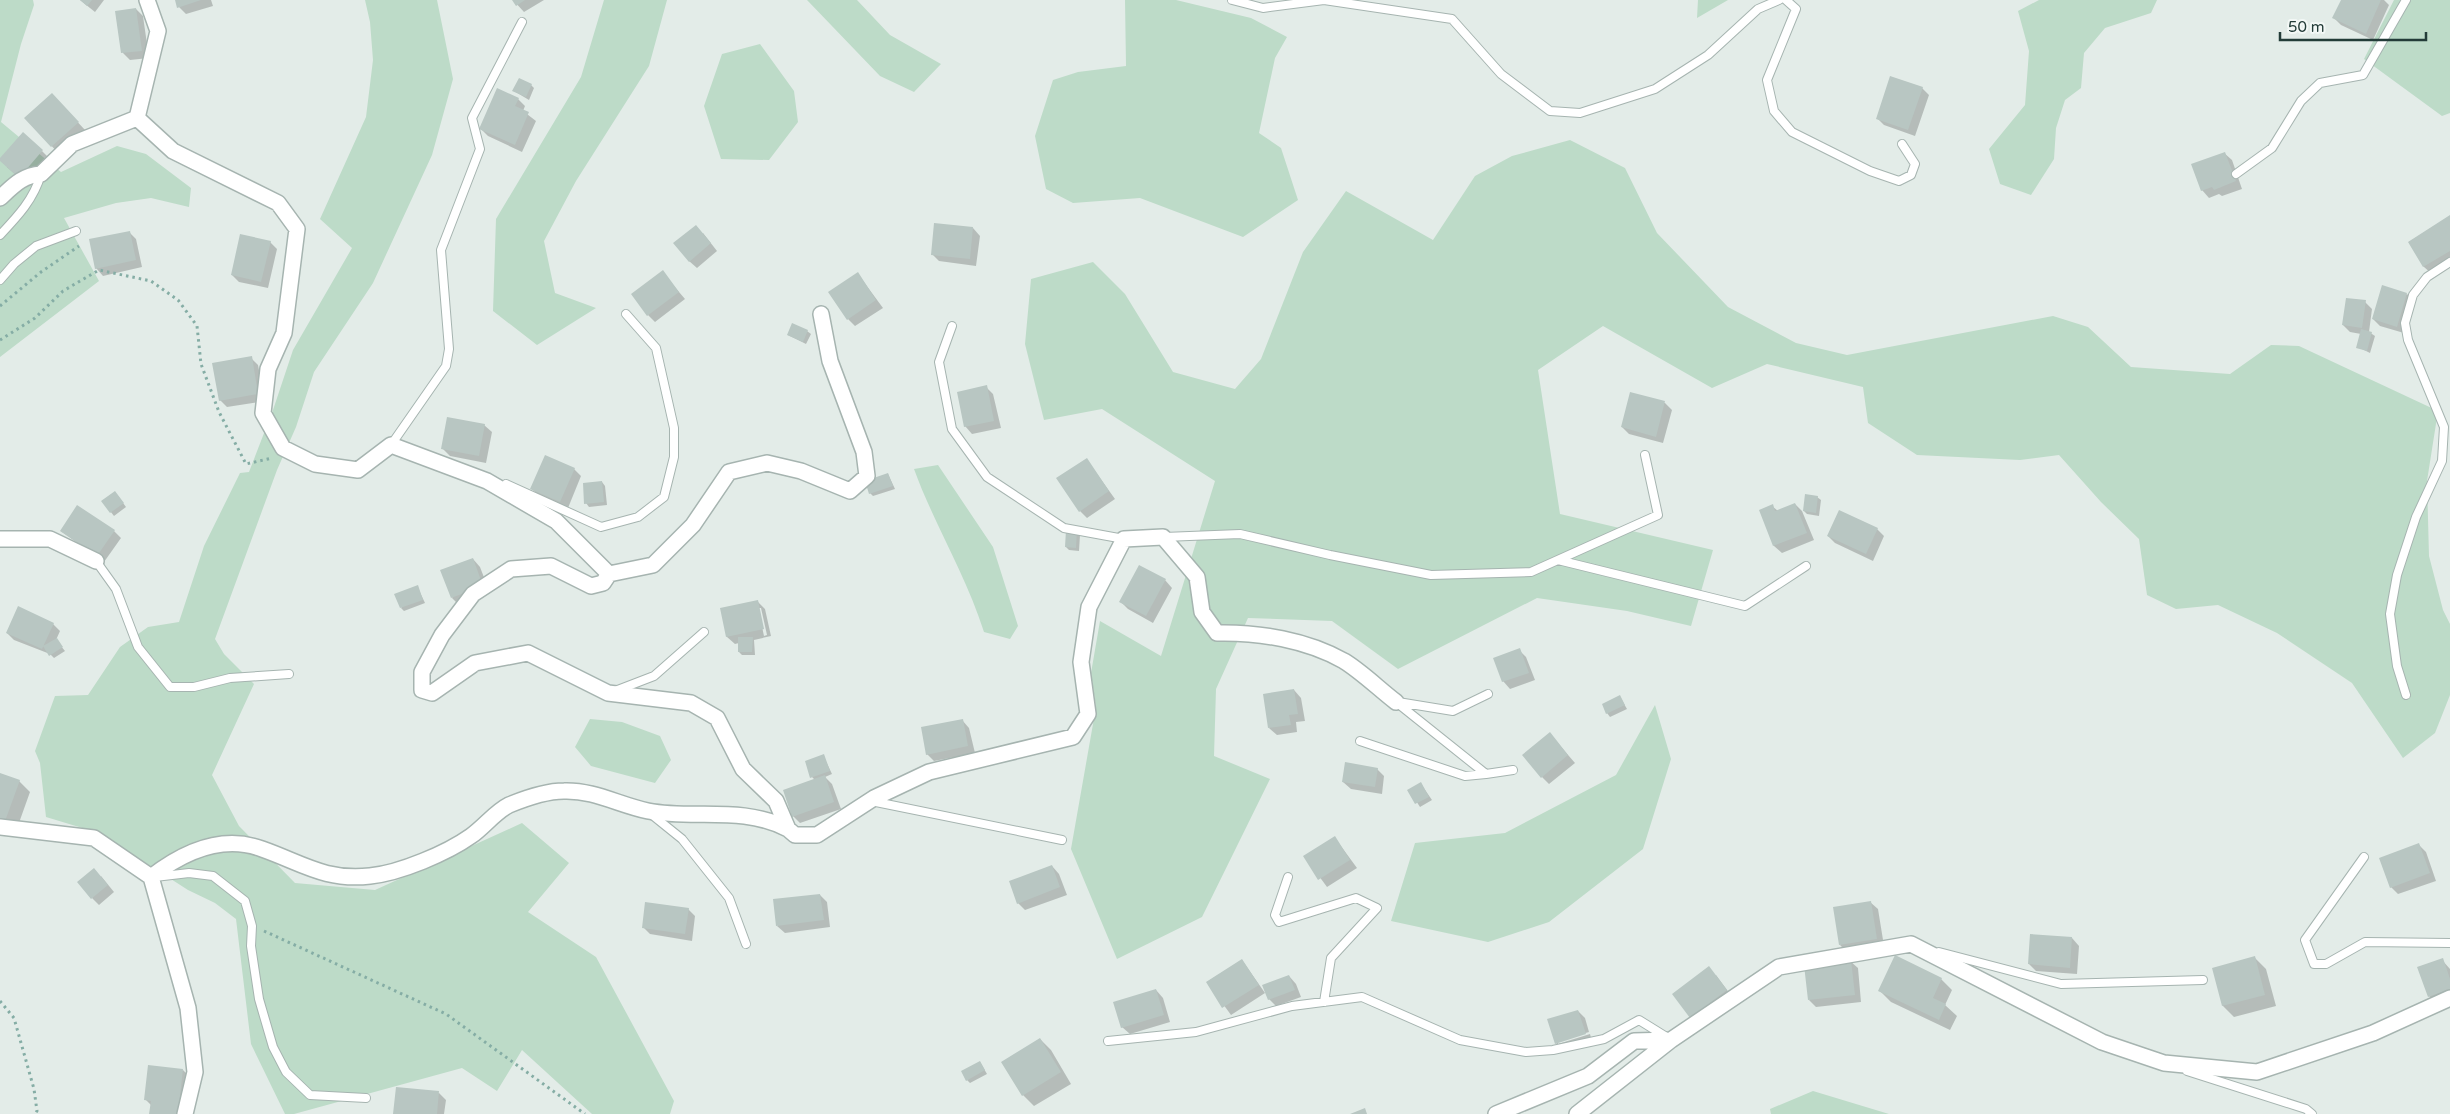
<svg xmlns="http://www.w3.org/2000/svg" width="2450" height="1114" font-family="'Varela Round',sans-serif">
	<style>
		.green { fill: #bddbc8 }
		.shadow { fill: #0003; fill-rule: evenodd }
		.building { fill: #b8c6c2 }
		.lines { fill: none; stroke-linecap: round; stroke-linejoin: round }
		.service-casing { stroke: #a6b4b0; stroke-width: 10 }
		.minor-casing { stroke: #a6b4b0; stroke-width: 18 }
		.path { stroke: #85ada5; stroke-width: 3; stroke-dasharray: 2.5 4; stroke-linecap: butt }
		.service { stroke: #fff; stroke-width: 8 }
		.minor { stroke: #fff; stroke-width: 15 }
	</style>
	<rect width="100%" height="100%" fill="#e3ece8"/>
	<!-- green -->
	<path class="green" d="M0 0H33L34 5 21 44 1 122 61 172 117 146 146 154 191 188 189 207 151 198 116 203 64 218 99 281 0 357Z
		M365 0H437L453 79 432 155 373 283 314 372 296 427 277 470 215 639 224 654 254 684 212 775 239 826 295 883 375 890 522 823 569 863 528 912 596 957 674 1101 670 1114H592L522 1050 497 1091 462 1068 294 1114H285L251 1044 236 919 215 903 188 890 99 833 46 817 40 763 35 751 55 696 88 695 120 647 148 627 179 622 204 546 240 473 249 472 273 410 293 350 352 248 320 219 366 117 373 60 370 22Z
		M604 0H667L649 66 576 181 544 241 555 293 596 308 537 345 493 311 496 219 581 77Z
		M807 0H857L890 35 941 64 914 92 880 76Z
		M1125 0H1176L1251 18 1287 37 1275 58 1259 133 1281 148 1298 200 1243 237 1140 198 1073 203 1046 189 1035 136 1053 80 1078 72 1126 66Z
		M1698 0H1728L1697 18Z
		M2039 0H2157L2151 13 2105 28 2084 53 2081 88 2065 100 2056 128 2054 159 2031 195 2000 184 1989 149 2025 105 2029 51 2018 11Z
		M2394 0H2450V113L2442 116 2364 59Z
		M760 44 794 91 798 122 769 160 721 159 704 106 722 54Z
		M1570 140 1625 168 1657 233 1728 307 1796 343 1847 355 2053 316 2088 327 2131 367 2230 374 2271 345 2299 346 2438 411 2427 481 2429 556 2443 610 2450 624V695L2435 733 2403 758 2352 683 2277 633 2218 605 2176 609 2147 595 2139 539 2101 502 2059 455 2020 460 1917 455 1868 423 1863 387 1767 364 1712 388 1603 326 1538 370 1560 514 1713 550 1691 626 1627 611 1537 598 1398 669 1332 621 1248 618 1216 689 1214 756 1270 779 1202 917 1117 959 1071 849 1096 707 1091 673 1100 621 1161 656 1215 481 1102 409 1044 420 1025 344 1031 279 1093 262 1125 294 1173 372 1235 389 1261 359 1303 252 1346 191 1433 240 1475 176 1512 156Z
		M938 465 993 547 1018 626 1010 639 984 632C966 575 934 524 914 469Z
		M1655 705 1671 759 1643 849 1549 922 1488 942 1391 921 1415 843 1505 833 1616 775Z
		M590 719 622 722 660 736 671 760 655 783 591 766 575 747Z
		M1813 1091 1889 1114H1771L1770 1109Z"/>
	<!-- shadow -->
	<path class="shadow" d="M80 0H104L95 12Z
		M177 0H211L213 6 186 14 179 7Z
		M513 0H544L524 12Z
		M2342 0H2384L2389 5 2373 40 2341 25 2334 18Z
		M136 9 143 16 149 58 130 60 123 53 117 12Z
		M531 85 534 88 529 100 514 91Z
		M1922 88 1929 95 1915 136 1884 125 1877 118Z
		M518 99 525 106 523 111 536 121 522 152 488 136 481 129Z
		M59 102 85 130 59 154 26 118Z
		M42 151 49 158 26 184 7 167Z
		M2224 153 2232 160 2242 189 2222 196 2219 194 2209 198 2202 190Z
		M2450 216V262L2432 274 2424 267 2409 242Z
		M973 228 980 236 976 266 939 261 932 254Z
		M129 232 136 239 142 267 103 276 96 268Z
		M703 233 717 251 697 268 689 261Z
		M270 242 277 249 268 288 239 282 232 275Z
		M662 272 685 299 655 322 648 315Z
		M858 274 883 308 855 326 848 319Z
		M2407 294 2414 301 2404 333 2380 326 2373 319Z
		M2365 302 2372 309 2369 332 2375 336 2370 353 2358 347 2361 334 2350 332 2343 325Z
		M807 331 811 334 806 344 788 335Z
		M251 358 258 365 265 401 227 407 220 400Z
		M986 387 993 394 1001 428 972 434 965 426Z
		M1631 393 1665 403 1672 410 1663 443 1629 434 1622 427Z
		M484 425 492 432 486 463 450 456 443 449Z
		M1087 460 1115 499 1087 518 1080 511Z
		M574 469 581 476 568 508 539 496 532 489Z
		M888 474 895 489 873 496 870 493Z
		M602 482 605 486 607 505 589 507 586 503Z
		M118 496 126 507 114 516 103 502Z
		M1817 497 1821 500 1819 516 1807 514 1804 511Z
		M1795 504 1802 511 1814 540 1782 553 1774 546 1761 511 1772 506 1778 511Z
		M1877 529 1884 536 1873 561 1835 543 1828 536Z
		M61 531H114L121 538 104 562Z
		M1076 532 1080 535 1079 551 1069 550 1066 547Z
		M473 559 480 567 490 593 459 605 452 598Z
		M1165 580 1172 588 1153 623 1128 609 1121 602Z
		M417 586 425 603 404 611 401 608Z
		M758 602 765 609 771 636 754 640 755 655H742L739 652V643L735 644 727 637 721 609ZM758 608H761L767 635 764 636Z
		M53 624 60 631 56 640 65 651 54 658 50 654 14 640 7 633Z
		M1519 650 1526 657 1535 680 1510 689 1503 681Z
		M1294 690 1301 698 1305 721 1296 722 1297 732 1277 735 1269 728Z
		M1620 697 1627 709 1610 717 1607 713Z
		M962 720 969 728 975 753 934 761 927 754Z
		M1550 734 1575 763 1549 784 1542 777Z
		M823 755 832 774 825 777 832 784 841 809 800 823 793 816 815 780 812 777Z
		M1377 769 1384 776 1382 794 1351 789 1343 782Z
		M0 774 19 781 30 792 15 834 0 828Z
		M1421 784 1432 800 1420 807 1409 790Z
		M1335 838 1357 868 1327 887 1305 857Z
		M2419 845 2426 852 2436 881 2398 894 2391 887Z
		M1052 866 1059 874 1067 895 1025 910 1018 903Z
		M101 876 114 892 99 905 92 898Z
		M820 895 827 902 830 927 785 933 777 926Z
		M1870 902 1878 909 1884 946 1847 952 1840 945Z
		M688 909 695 916 692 941 650 934 643 927Z
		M2072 938 2079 946 2077 974 2036 971 2029 964Z
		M2255 958 2266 969 2276 1006 2234 1017 2223 1006 2214 969Z
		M1242 960 1265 993 1231 1015 1207 982Z
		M2442 960 2450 969V998L2436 1003 2429 996Z
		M1850 961 1858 968 1861 1002 1816 1007 1809 1000Z
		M1716 975 1733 998 1691 1017 1674 994Z
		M1289 976 1296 984 1301 997 1276 1006 1269 999Z
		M1941 979 1952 990 1945 1005 1957 1016 1950 1030 1891 1002 1880 991Z
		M1156 990 1163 998 1170 1022 1130 1034 1122 1027Z
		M1578 1011 1585 1018 1589 1032 1558 1041V1044L1590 1034 1592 1041 1563 1050 1556 1043Z
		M1040 1039 1051 1050 1071 1084 1034 1106 1023 1095 1003 1062Z
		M980 1062 987 1074 970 1083 967 1080Z
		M183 1070 190 1077 186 1114H151L152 1106 145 1099Z
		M439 1093 446 1100 444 1114H394Z"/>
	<!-- building -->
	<path class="building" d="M80 0H92L87 6Z
		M175 0H201L177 8Z
		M512 0H525L516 6Z
		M2341 0H2381L2366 34 2332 18Z
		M136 8 142 51 121 53 115 11Z
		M1890 76 1923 87 1908 130 1876 119Z
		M519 78 532 84 526 97 512 91Z
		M497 88 519 98 515 106 529 112 515 145 479 129Z
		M52 93 79 122 51 147 24 118Z
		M23 132 43 150 19 178 0 161V158Z
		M2225 152 2236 181 2214 190 2212 187 2201 191 2191 164Z
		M2450 215V251L2423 267 2408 242Z
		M934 223 973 227 970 259 931 255Z
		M696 225 711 243 689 262 673 243Z
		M130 231 136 260 95 269 89 239Z
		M240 234 271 241 261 282 231 275Z
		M663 270 679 292 647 316 631 294Z
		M858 272 876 300 847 320 828 292Z
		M2382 285 2407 293 2397 327 2372 319Z
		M2346 298 2366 300 2362 328 2342 325Z
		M792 323 808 330 803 342 787 335Z
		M2361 329 2372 332 2367 351 2356 348Z
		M252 356 258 394 219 401 212 363Z
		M987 385 994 421 964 427 957 392Z
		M1630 392 1665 401 1656 437 1621 427Z
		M447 417 485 424 479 456 441 449Z
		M545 455 575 468 560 502 530 489Z
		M1087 458 1109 491 1079 512 1056 478Z
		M888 473 893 486 869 494 865 481Z
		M602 481 604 502 584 504 583 483Z
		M115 491 124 503 110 513 101 501Z
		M1805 494 1818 496 1816 513 1803 511Z
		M1795 503 1807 533 1773 546 1759 510 1773 504 1775 511Z
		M77 505 115 530 97 556 60 531Z
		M1839 510 1878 528 1866 554 1827 536Z
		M1066 530 1077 531 1076 548 1065 547Z
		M473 558 483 586 451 598 440 570Z
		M1139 565 1166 579 1146 616 1119 602Z
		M418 585 423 600 400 608 394 594Z
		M758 600 764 629 726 637 720 608Z
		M18 606 54 623 42 649 6 633Z
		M738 637H753L752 652H738Z
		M57 638 63 647 49 656 43 646Z
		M1520 648 1529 673 1502 682 1493 658Z
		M1294 689 1298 714 1289 715 1291 725 1268 728 1263 694Z
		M1620 695 1625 705 1606 714 1602 704Z
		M963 719 968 746 926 755 921 727Z
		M1550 732 1568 755 1541 778 1522 755Z
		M824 754 830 771 810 778 805 761Z
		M1345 762 1378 768 1375 787 1342 782Z
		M0 773 20 780 4 824 0 822Z
		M825 775 834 802 792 817 783 790Z
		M1421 782 1429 797 1415 804 1407 790Z
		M1335 836 1350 860 1318 880 1303 856Z
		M2419 843 2430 873 2390 888 2379 858Z
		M1052 865 1060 887 1017 904 1009 881Z
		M94 868 108 885 91 899 77 882Z
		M820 894 824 920 776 926 773 899Z
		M1871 901 1877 939 1839 945 1833 907Z
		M645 902 689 908 685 934 642 928Z
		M2030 934 2072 937 2070 968 2028 964Z
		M1895 955 1942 978 1933 998 1946 1004 1939 1020 1878 991Z
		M2255 956 2265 995 2222 1006 2212 968Z
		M2443 958 2450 979V989L2428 997 2417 967Z
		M1242 959 1259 985 1222 1008 1206 982Z
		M1851 960 1855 995 1808 1000 1804 965Z
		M1709 966 1727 990 1690 1018 1672 994Z
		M1289 975 1295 990 1268 1000 1262 985Z
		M1156 989 1164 1015 1121 1028 1113 1002Z
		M1578 1010 1586 1034 1555 1044 1547 1019Z
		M1040 1038 1061 1072 1022 1096 1001 1062Z
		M980 1061 985 1070 966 1081 961 1071Z
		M148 1065 183 1069 178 1114H149L151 1101 144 1100Z
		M396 1087 439 1091 437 1114H393Z
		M1365 1108 1367 1114H1350Z"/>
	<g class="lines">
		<!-- service casing -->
		<g class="service-casing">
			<path id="service" d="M1232 0 1263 8 1324 0 1452 19 1501 74 1550 111 1580 113 1655 89 1708 55 1758 9 1779 0
				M1786 0 1796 9 1767 80 1774 111 1792 132 1870 171 1899 181 1911 175 1915 164 1902 144
				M2236 174 2272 148 2301 101 2320 83 2363 75 2406 0
				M0 235C18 216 34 199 41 174
				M0 280 14 264 36 246 76 231
				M952 326 939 362 952 429 987 477 1064 528 1124 539
				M391 445 446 366 449 349 441 250 480 149 472 118 522 22
				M506 484 601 527 638 517 664 497 674 457V428L656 348 626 314
				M1164 537 1240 534 1330 555 1431 575 1531 572 1658 515 1645 455
				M1558 560 1745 606 1806 566
				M96 561 116 589 138 647 170 687H194L230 678 289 674
				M615 691 654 676 704 632
				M2406 695 2397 666 2390 614 2397 575 2416 517 2442 461 2444 427 2408 340 2405 323 2413 295 2427 277 2450 262
				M1398 702 1453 711 1488 694
				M1360 741 1465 776 1486 774 1396 702
				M1486 774 1513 770
				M871 801 1062 840
				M651 814 682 839 729 898 746 944
				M2364 857 2305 940 2314 964H2326L2365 942 2450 943
				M155 877 189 873 213 876 245 901 252 926 251 946 259 999 273 1047 286 1072 310 1095 366 1098
				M1288 877 1275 915 1279 922 1356 898 1377 908 1331 958 1324 1002
				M1939 952 2061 984 2203 980
				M1108 1041 1196 1032 1292 1006 1362 997 1460 1040 1526 1052 1553 1050 1604 1039 1639 1020 1668 1038
				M2187 1071 2306 1109 2312 1114"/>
		</g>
		<!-- minor casing -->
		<g class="minor-casing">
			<path id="minor" d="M147 0 158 31 137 118 173 151 278 203 297 229 284 333 268 369 263 413 283 448 315 464 358 470 391 445 487 481 556 521 609 574 603 583 591 586 551 566 511 569 473 594 442 635 422 672V690L432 693 475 663 528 653 608 693 691 703 717 718 743 769 776 801 788 829 795 835H817L874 798 929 772 1073 737 1088 714 1081 662 1089 607 1124 539 1163 537 1197 577 1202 612 1217 633C1259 632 1307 640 1344 661 1362 672 1379 689 1396 702
				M0 198C13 186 23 175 41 174L72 144 137 118
				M0 539H50L96 561
				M609 574 653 565 693 525 729 472 767 463 801 471 850 491 867 476 864 452 830 361 821 314
				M0 827 94 838 151 877 188 1008 195 1072 185 1114
				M151 877C182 853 222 834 262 849 302 863 325 881 370 876 400 873 447 853 471 836 484 827 495 812 509 805 526 798 546 791 564 791 594 790 619 805 648 811 695 820 741 805 788 829
				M1496 1114 1588 1076 1634 1041 1671 1040
				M1577 1114 1671 1040 1779 967 1911 944 2102 1042 2164 1063 2257 1072 2373 1033 2450 998"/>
		</g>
		<!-- path -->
		<path class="path" d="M0 306 41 272 79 246
			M0 340 35 318 63 291 99 270 151 281 178 300 197 326 201 364 219 412 246 464 272 458
			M264 931 446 1014 585 1114
			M0 1001 14 1018 34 1089 37 1111 35 1114"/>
		<!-- service -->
		<use href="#service" class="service"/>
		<!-- minor -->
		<use href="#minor" class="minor"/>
	</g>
	<!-- scale -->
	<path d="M2280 32v8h146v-8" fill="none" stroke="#233c38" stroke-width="2.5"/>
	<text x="2288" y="32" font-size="15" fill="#233c38" stroke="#f3f8f6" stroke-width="4" paint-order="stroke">50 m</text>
</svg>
